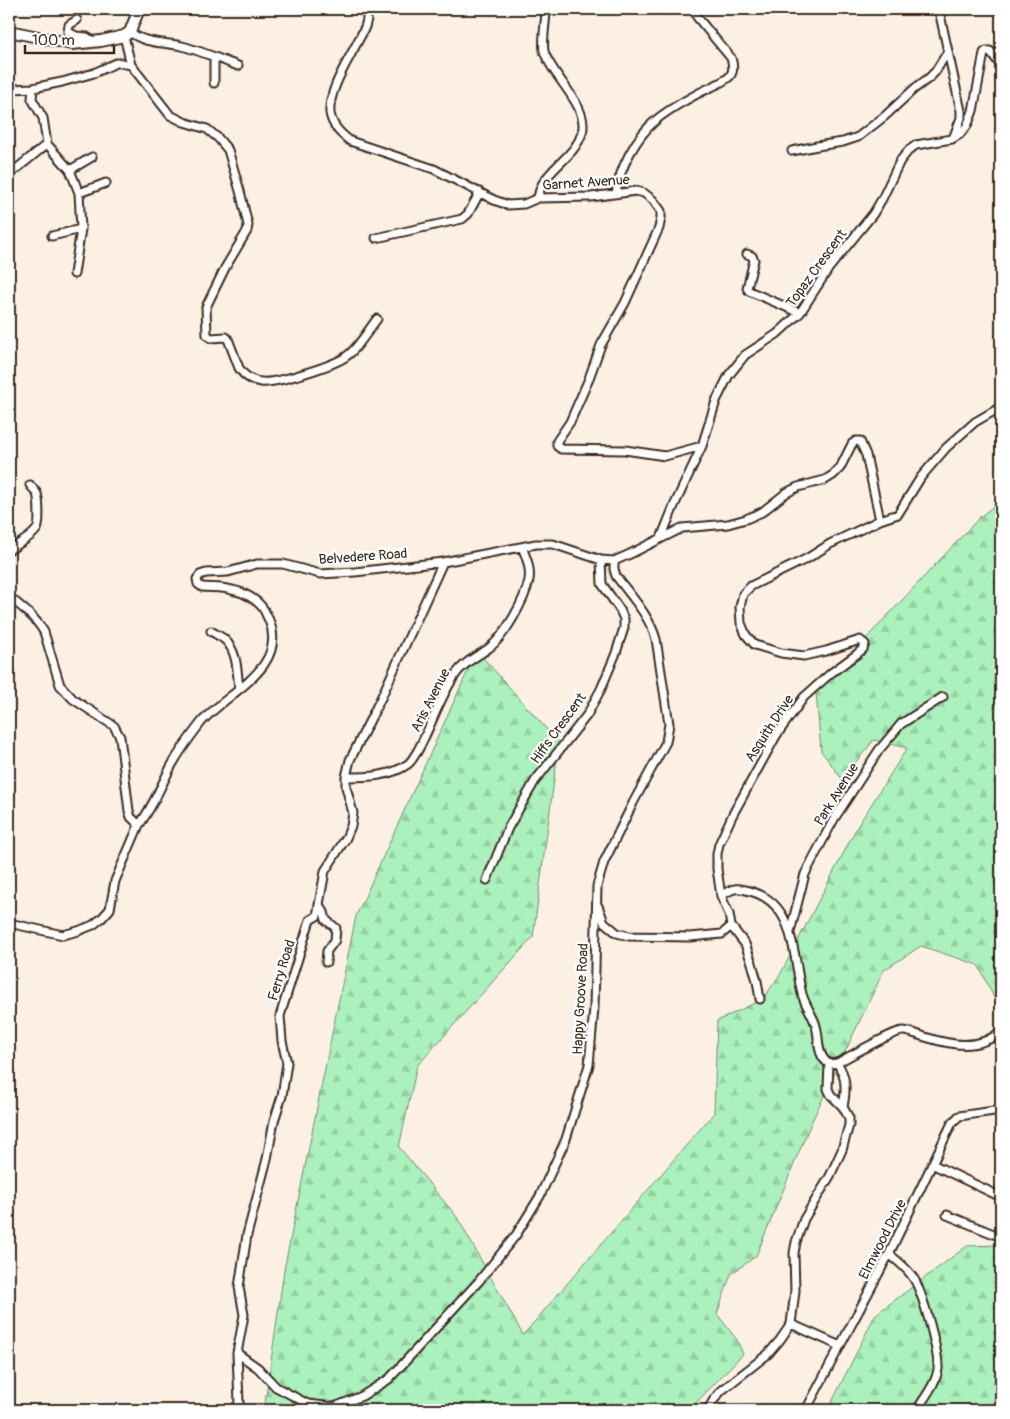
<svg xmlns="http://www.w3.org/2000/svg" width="1010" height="1419" font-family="Pangolin,sans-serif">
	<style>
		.forest { fill: url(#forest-firs); stroke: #728e6e }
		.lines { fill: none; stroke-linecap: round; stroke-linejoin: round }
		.street-casing { stroke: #3b2a1e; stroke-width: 11 }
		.secondary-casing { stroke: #3b2a1e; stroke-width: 14 }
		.street { stroke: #fff; stroke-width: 7 }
		.secondary { stroke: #fff; stroke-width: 10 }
		.labels { text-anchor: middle; stroke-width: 4.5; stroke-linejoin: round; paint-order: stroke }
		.street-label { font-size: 14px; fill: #3b2a1e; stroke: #fff }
	</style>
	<defs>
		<pattern id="forest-firs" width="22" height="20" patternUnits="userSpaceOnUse" patternTransform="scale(1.25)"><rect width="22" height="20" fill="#aaf1bd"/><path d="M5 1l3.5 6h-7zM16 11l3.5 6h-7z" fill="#93cfa2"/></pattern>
	</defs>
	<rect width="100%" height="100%" fill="#fcf0e4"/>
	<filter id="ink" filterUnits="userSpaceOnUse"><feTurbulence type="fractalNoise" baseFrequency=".02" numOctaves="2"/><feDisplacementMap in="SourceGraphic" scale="10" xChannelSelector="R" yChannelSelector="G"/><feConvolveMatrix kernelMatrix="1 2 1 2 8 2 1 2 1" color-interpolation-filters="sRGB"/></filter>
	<g filter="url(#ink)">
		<!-- forest -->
		<path class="forest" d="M1001 500V1012L978 965 921 946 884 970 811 1123 756 1256 731 1274 717 1314 737 1340 743 1354 694 1405 692 1410H264L284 1270 356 916 477 651 559 743 533 937 417 1066 399 1147 457 1217 523 1335 714 1113 717 1021 763 999 781 973 857 827 907 748 874 740 842 779 821 751 816 692 980 517Z
			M1001 1245V1410H830L829 1408 875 1315 967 1246Z"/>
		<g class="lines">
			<!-- street casing -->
			<g class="street-casing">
				<path id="street" d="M366 9C370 20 363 32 358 41 348 61 328 91 330 113 332 126 341 134 350 141L434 169 494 200 508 205 524 204 538 198 591 197 636 191 644 193 653 200 661 211V218L659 228 625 303 601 345 588 381 570 422 557 441V446L561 449 625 450 665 456 702 446
					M937 9 940 15 961 111V118L954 136
					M77 20 69 25 68 32 76 36 87 37 94 42
					M130 32C145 44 164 42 182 46 201 51 219 59 238 66
					M124 36 131 65 170 115 184 122 207 129 218 138 228 150 240 191 248 225 247 231 225 268 206 307 207 335 211 338 226 337 228 339 239 368C244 376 252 381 261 382 275 384 337 365 348 355 358 348 369 329 377 319
					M214 83V58
					M33 88 32 99 43 118 47 144 70 170 79 193 81 229 74 274
					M13 89 33 88 62 82 94 73 116 63H121L131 65
					M792 151 817 146 843 142 858 137 885 116 914 89 929 78 935 72 947 53
					M70 170 92 157
					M9 175 47 144
					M79 193 106 183
					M616 193C620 167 636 137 656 120 669 109 684 101 699 93 706 89 725 82 730 76 734 71 733 64 731 58L697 17 694 9
					M538 198C539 192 541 185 545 180 556 164 576 153 582 133 590 106 551 76 544 51 542 40 546 21 546 9
					M52 236 81 229
					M376 238 462 219 468 214 480 192
					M747 254 752 256 754 260 747 288 749 291 800 313
					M661 538 674 506 702 446 716 401 729 375 745 355 777 334 800 313 829 268 873 214 882 199 900 161 909 150 916 145 952 139 960 134 967 126 973 111 984 53 986 51H990L1001 66
					M9 550C18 544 31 538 37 529 40 525 39 499 37 494 36 491 32 488 30 485
					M9 597C22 607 36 618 44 632L60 685 73 699 114 726 120 737 129 811 131 817 139 825C153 807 161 785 172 765 180 751 190 737 200 724 224 693 289 670 269 620 267 617 266 613 264 610 258 600 244 592 232 590 223 587 212 588 202 587L198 584 197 579 200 575 206 573 228 572 257 564H283L320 574 355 572 443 562 536 544H553L601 560 614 561 630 554 682 528 728 524 746 519 762 512 786 493 798 487 825 480 833 475 840 468 852 444 856 441H860L866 455 880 520
					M211 631C215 634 221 636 225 640 238 652 237 673 239 689
					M346 777C367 777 390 777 408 764 412 761 414 756 417 752 431 727 440 696 456 674 464 662 478 656 489 648 505 636 525 600 529 580 531 568 526 557 522 547
					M487 880 508 828 535 781 587 715 601 689 616 653 624 628V619L620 610 602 584 601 560
					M319 905 324 912 326 920 336 928 335 940 327 951 326 962
					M598 906 604 922 617 933 629 936 690 937 722 934 731 926
					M9 923 63 935 78 931 93 925 102 918 110 909 115 881 139 825
					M790 932 805 874 834 819 853 790 879 750 901 724 943 697
					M760 999 757 981 752 963 745 944 731 926 729 914 721 896 717 869V854L719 844 733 814 776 736 804 697 831 673 857 654 863 649 865 644 860 640 826 651 804 656 781 653 755 645 746 635 741 623 740 607 743 594 751 586 808 558 830 544 880 520 898 514 921 477 946 448 975 422 1001 407
					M837 1063C847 1076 846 1091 843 1107
					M829 1064 837 1063C849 1057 893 1031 903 1031 910 1031 918 1035 925 1037 951 1045 979 1051 1001 1031
					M932 1164 1001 1197
					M947 1215 1001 1237
					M889 1254C898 1261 908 1269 914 1279 923 1294 939 1352 938 1369 936 1384 924 1398 917 1410
					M791 1324 840 1346
					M237 1353 258 1368 276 1387 308 1404 334 1407 362 1396 389 1379 479 1281 516 1235 540 1196 566 1139 589 1065 594 1008 597 886 604 862 633 803 666 742 669 724 656 639C649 615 631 596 616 576L614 569V561
					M234 1410 239 1403 237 1353 244 1315 239 1287 247 1235 267 1159 274 1121 282 1096 287 1063 282 1041 280 1016 310 920 317 916 325 871 346 838 351 826 353 813 346 787V777L350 760 381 698 443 562
					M708 1410 713 1401 721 1391 768 1354 780 1340 791 1324 795 1291 794 1253 796 1242 804 1219 830 1176 842 1150 849 1125V1118L843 1107 831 1095 828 1089 829 1064C816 1055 820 1040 816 1026 813 1015 805 1005 802 994 793 958 796 905 753 892 738 887 734 887 721 896
					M806 1410 889 1254 952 1123 959 1116 1001 1110"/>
			</g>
			<!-- secondary casing -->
			<g class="secondary-casing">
				<path id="secondary" d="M9 31 72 44 101 41 124 36 130 32 139 9"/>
			</g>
			<!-- street -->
			<use href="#street" class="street"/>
			<!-- secondary -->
			<use href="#secondary" class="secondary"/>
		</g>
	</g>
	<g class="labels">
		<!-- street labels -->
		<g class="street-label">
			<text transform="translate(586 182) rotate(-4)" y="5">Garnet Avenue</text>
			<text transform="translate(816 268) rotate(-54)" y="5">Topaz Crescent</text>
			<text transform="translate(363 556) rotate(-4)" y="5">Belvedere Road</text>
			<text transform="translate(430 700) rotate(-63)" y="5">Aris Avenue</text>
			<text transform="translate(558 728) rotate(-54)" y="5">Hiffs Crescent</text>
			<text transform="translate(769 728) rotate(-57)" y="5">Asquith Drive</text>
			<text transform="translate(836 794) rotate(-58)" y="5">Park Avenue</text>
			<text transform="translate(281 970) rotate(-73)" y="5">Ferry Road</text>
			<text transform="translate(580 999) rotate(-87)" y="5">Happy Groove Road</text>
			<text transform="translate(882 1239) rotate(-63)" y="5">Elmwood Drive</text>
		</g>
	</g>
	<!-- margin -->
	<rect width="1010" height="1419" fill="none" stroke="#fff" stroke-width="30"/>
	<rect x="15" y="15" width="980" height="1389" fill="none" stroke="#3b2a1e" stroke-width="2" filter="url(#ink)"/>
	<!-- scale -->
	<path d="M25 45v8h89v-8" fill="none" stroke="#3b2a1e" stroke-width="2.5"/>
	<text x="32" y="45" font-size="15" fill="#3b2a1e" stroke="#ffffff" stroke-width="4" paint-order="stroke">100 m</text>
</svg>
